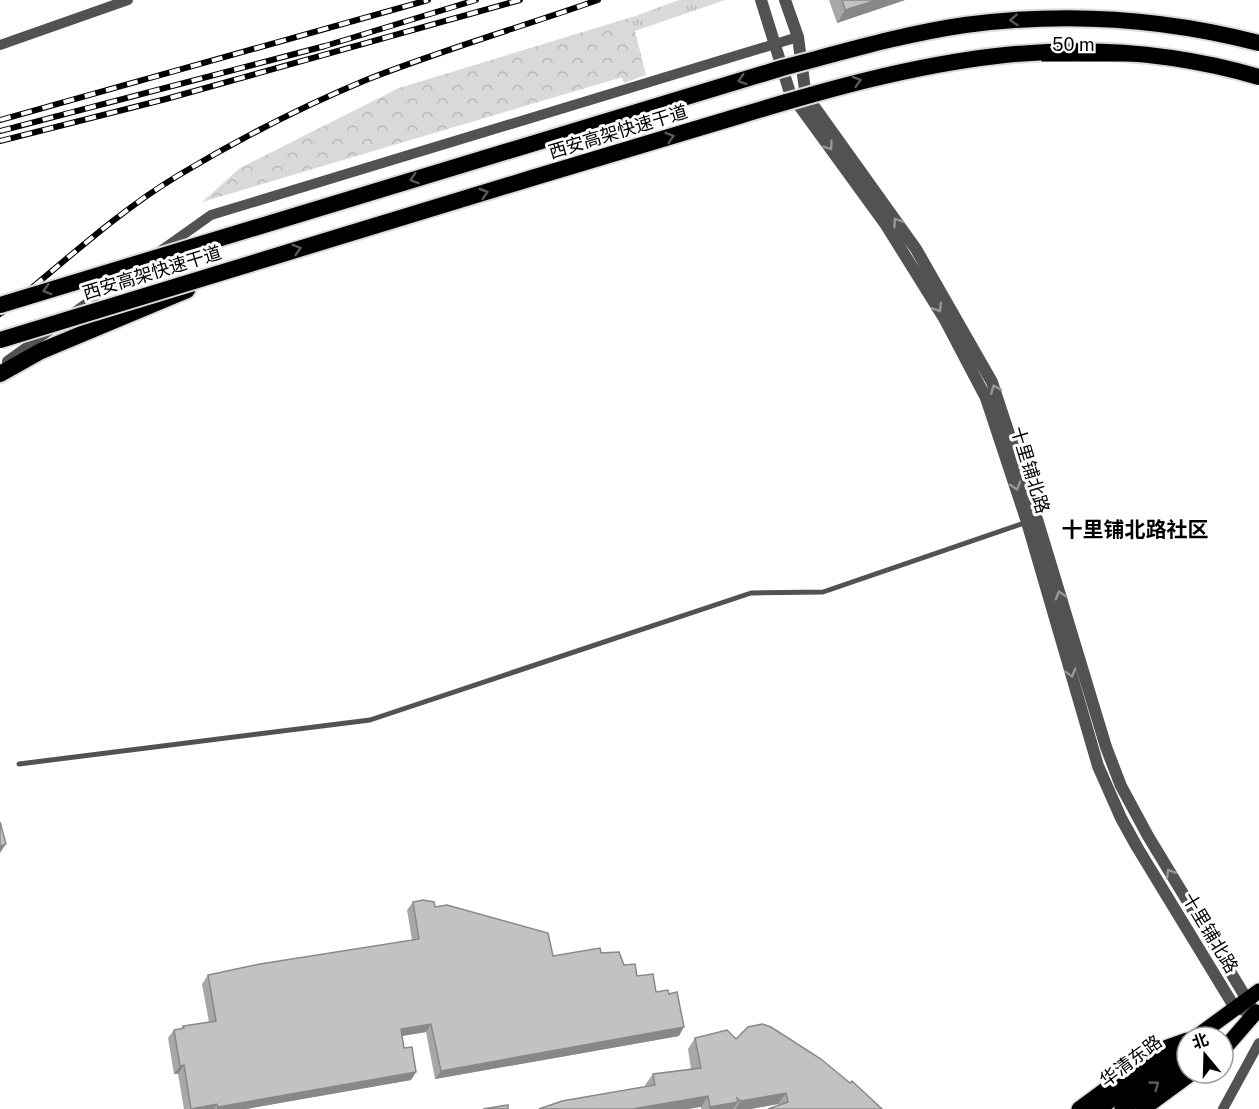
<svg xmlns="http://www.w3.org/2000/svg" width="1259" height="1109" font-family="'Public Sans','Noto Sans SC',sans-serif">
	<style>
		.grass { fill: url(#grass-tufts) }
		.forest { fill: url(#forest-crowns) }
		.lines { fill: none; stroke-linecap: round; stroke-linejoin: round }
		.primary-casing { stroke: #dbdbdb; stroke-width: 18 }
		.trunk-casing { stroke: #dbdbdb; stroke-width: 20 }
		.service { stroke: #525252; stroke-width: 5 }
		.minor { stroke: #525252; stroke-width: 10 }
		.tertiary { stroke: #525252; stroke-width: 12 }
		.primary { stroke: #000; stroke-width: 15 }
		.trunk { stroke: #000; stroke-width: 16 }
		.rail-casing { stroke: #000; stroke-width: 6 }
		.rail { stroke: #fff; stroke-width: 4; stroke-dasharray: 11; stroke-linecap: butt }
		.trunk-bridge-casing { stroke: #dbdbdb; stroke-width: 20; stroke-linecap: butt }
		.trunk-bridge { stroke: #000; stroke-width: 16 }
		.wall { fill: #a7a7a7 }
		.shaded-wall { fill: #888 }
		.building { fill: #c2c2c2; stroke: #888; stroke-width: 1.5 }
		.oneway { stroke: #595959 }
		.oneway2 { stroke: #979797 }
		.labels { text-anchor: middle; stroke-width: 6; stroke-linejoin: round; paint-order: stroke }
		.street-label { font-size: 18px; fill: #000; stroke: #fff }
		.quarter-label { font-size: 21px; font-weight: bold; fill: #000; stroke: #fff }
	</style>
	<defs>
		<pattern id="grass-tufts" width="24" height="20" patternUnits="userSpaceOnUse" patternTransform="scale(1.5)"><rect width="24" height="20" fill="#d9d9d9"/><path d="M3 7l-1-3M5 7V3M7 7l1-3M15 17l-1-3M17 17v-4M19 17l1-3" fill="none" stroke="#b8b8b8"/></pattern>
		<pattern id="forest-crowns" width="20" height="18" patternUnits="userSpaceOnUse" patternTransform="scale(1.5)"><rect width="20" height="18" fill="#d9d9d9"/><path d="M2 6a3 3 0 1 1 6 0M12 15a3 3 0 1 1 6 0" fill="none" stroke="#b8b8b8"/></pattern>
	</defs>
	<rect width="100%" height="100%" fill="#fff"/>
	<!-- grass -->
	<path class="grass" d="M679 0H725L635 31 646 75 624 83 603 28Z"/>
	<!-- forest -->
	<path class="forest" d="M632 17 643 71 202 202 240 168 399 88Z"/>
	<g class="lines">
		<!-- primary casing -->
		<g class="primary-casing">
			<path id="primary" d="M1196 1037 1259 991
				M1223 1050 1256 1012
				M1079 1109 1159 1050 1187 1040
				M1099 1109 1182 1047
				M1122 1109 1187 1062
				M1143 1109 1192 1073"/>
		</g>
		<!-- trunk casing -->
		<g class="trunk-casing">
			<path id="trunk" d="M0 374 41 351 187 290"/>
		</g>
		<!-- service -->
		<path class="service" d="M19 764 370 720 751 593 823 592 1027 522"/>
		<!-- minor -->
		<path class="minor" d="M0 45 128 0
			M156 254 211 215 798 37
			M73 313 136 268
			M7 361 53 328
			M1223 1109 1259 1043"/>
		<!-- tertiary -->
		<path class="tertiary" d="M761 0 790 93 886 225 944 318 986 398 1027 522 1098 766 1121 818 1137 847 1235 1008 1256 1012
			M785 0 798 37 805 90 813 105 916 249 992 382 1037 519 1106 747 1121 786 1148 836 1251 1006"/>
		<!-- primary -->
		<use href="#primary" class="primary"/>
		<!-- trunk -->
		<use href="#trunk" class="trunk"/>
		<!-- rail casing -->
		<g class="rail-casing">
			<path id="rail" d="M0 120 428 0
				M0 131 325 46 476 0
				M0 141 166 99 520 0
				M0 314C59 267 114 214 179 175 239 139 301 107 366 80 442 50 521 27 598 0"/>
		</g>
		<!-- rail -->
		<use href="#rail" class="rail"/>
		<!-- trunk-bridge casing -->
		<g class="trunk-bridge-casing">
			<path id="trunk-bridge" d="M0 305 782 68C843 52 903 34 965 25 1062 12 1163 18 1259 43
				M0 340C177 286 355 232 532 178 601 158 670 137 739 116 917 62 1074 23 1259 77"/>
		</g>
		<!-- trunk-bridge -->
		<use href="#trunk-bridge" class="trunk-bridge"/>
	</g>
	<!-- wall -->
	<path class="wall" d="M829 0H905L837 23Z
		M413 902 435 907 553 956 601 953 624 965 656 992 679 1036 435 1079 426 1032 402 1036 404 1048 416 1072 411 1080 246 1109H184L178 1074H174L168 1038 174 1030 181 1029 183 1026 209 1022 202 984 208 975 412 940 407 910Z
		M695 1038 736 1039 850 1083 882 1109 778 1105V1104L751 1109H701V1107L646 1087 645 1085 653 1074 691 1069 688 1049Z"/>
	<!-- shaded-wall -->
	<path class="shaded-wall" d="M877 0H905L837 23 845 10Z
		M6 844 0 853V846Z
		M431 1024 426 1032 395 1037 401 1029Z
		M684 1027 679 1036 435 1079 441 1071Z
		M184 1065 178 1074H174L180 1066Z
		M416 1072 411 1080 246 1109H216L218 1107Z
		M786 1093 778 1104 751 1109H735L741 1101Z
		M708 1096 701 1107 689 1109H632Z
		M738 1102 733 1109H709L710 1107Z
		M217 1104 214 1109H191Z"/>
	<!-- building -->
	<path class="building" d="M842 0H877L845 10Z
		M0 822 6 844 0 846Z
		M423 900 434 902 435 907 447 905 548 933 553 956 600 948 601 953 619 952 624 965 635 964 637 976 653 974 656 992 668 990 669 994 677 992 684 1027 441 1071 431 1024 401 1029 404 1048 412 1047 416 1072 218 1107 217 1104 191 1109 184 1065 180 1066 174 1030 184 1028 183 1026 216 1021 208 975 260 964 419 939 413 902Z
		M762 1024 771 1027 821 1059 850 1083 852 1081 882 1109H768L788 1102 786 1093 741 1101 737 1098 738 1102 710 1107 708 1096 632 1109H539L562 1101 655 1085 653 1074 701 1068 695 1038 727 1030 736 1039 748 1027Z
		M508 1105V1109H483Z"/>
	<!-- one-way arrows -->
	<defs><path id="oneway-chevron" d="M-2-3.5L2.5 0L-2 3.5" fill="none" stroke-width="1.6" stroke-linecap="round" stroke-linejoin="round" transform="scale(1.5)"/></defs>
	<g class="oneway">
		<use href="#oneway-chevron" transform="translate(1014 20) rotate(176)"/>
		<use href="#oneway-chevron" transform="translate(742 80) rotate(163)"/>
		<use href="#oneway-chevron" transform="translate(857 81) rotate(-16)"/>
		<use href="#oneway-chevron" transform="translate(670 137) rotate(-17)"/>
		<use href="#oneway-chevron" transform="translate(414 179) rotate(163)"/>
		<use href="#oneway-chevron" transform="translate(484 193) rotate(-17)"/>
		<use href="#oneway-chevron" transform="translate(297 249) rotate(-17)"/>
		<use href="#oneway-chevron" transform="translate(47 290) rotate(163)"/>
		<use href="#oneway-chevron" transform="translate(1155 1085) rotate(-36)"/>
	</g>
	<g class="oneway2">
		<use href="#oneway-chevron" transform="translate(829 146) rotate(54)"/>
		<use href="#oneway-chevron" transform="translate(897 222) rotate(-124)"/>
		<use href="#oneway-chevron" transform="translate(938 308) rotate(59)"/>
		<use href="#oneway-chevron" transform="translate(995 389) rotate(-112)"/>
		<use href="#oneway-chevron" transform="translate(1016 486) rotate(73)"/>
		<use href="#oneway-chevron" transform="translate(1060 595) rotate(-107)"/>
		<use href="#oneway-chevron" transform="translate(1071 673) rotate(74)"/>
		<use href="#oneway-chevron" transform="translate(1170 873) rotate(-121)"/>
	</g>
	<g class="labels">
		<!-- street labels -->
		<g class="street-label">
			<text transform="translate(618 132) rotate(-17)" y="6">西安高架快速干道</text>
			<text transform="translate(152 273) rotate(-17)" y="6">西安高架快速干道</text>
			<text transform="translate(1030 470) rotate(73)" y="6">十里铺北路</text>
			<text transform="translate(1210 933) rotate(59)" y="6">十里铺北路</text>
			<text transform="translate(1131 1061) rotate(-37)" y="6">华清东路</text>
		</g>
		<!-- quarter labels -->
		<g class="quarter-label">
			<text x="1135" y="537">十里铺北路社区</text>
		</g>
	</g>
	<!-- north arrow -->
	<g transform="translate(1205 1055) rotate(341)"><circle r="28" fill="#ffffff" stroke="#999999" stroke-width="1.5"/>
	<path d="M0-4.5L10 22L0 15L-10 22Z" fill="#000000"/>
	<text y="-9" font-size="16" font-weight="bold" text-anchor="middle" fill="#000000">北</text>
	</g>
	<!-- scale -->
	<path d="M1043 51v9h94v-9" fill="none" stroke="#000000" stroke-width="3"/>
	<text x="1052" y="51" font-size="18" fill="#000000" stroke="#ffffff" stroke-width="4.5" paint-order="stroke">50 m</text>
</svg>
